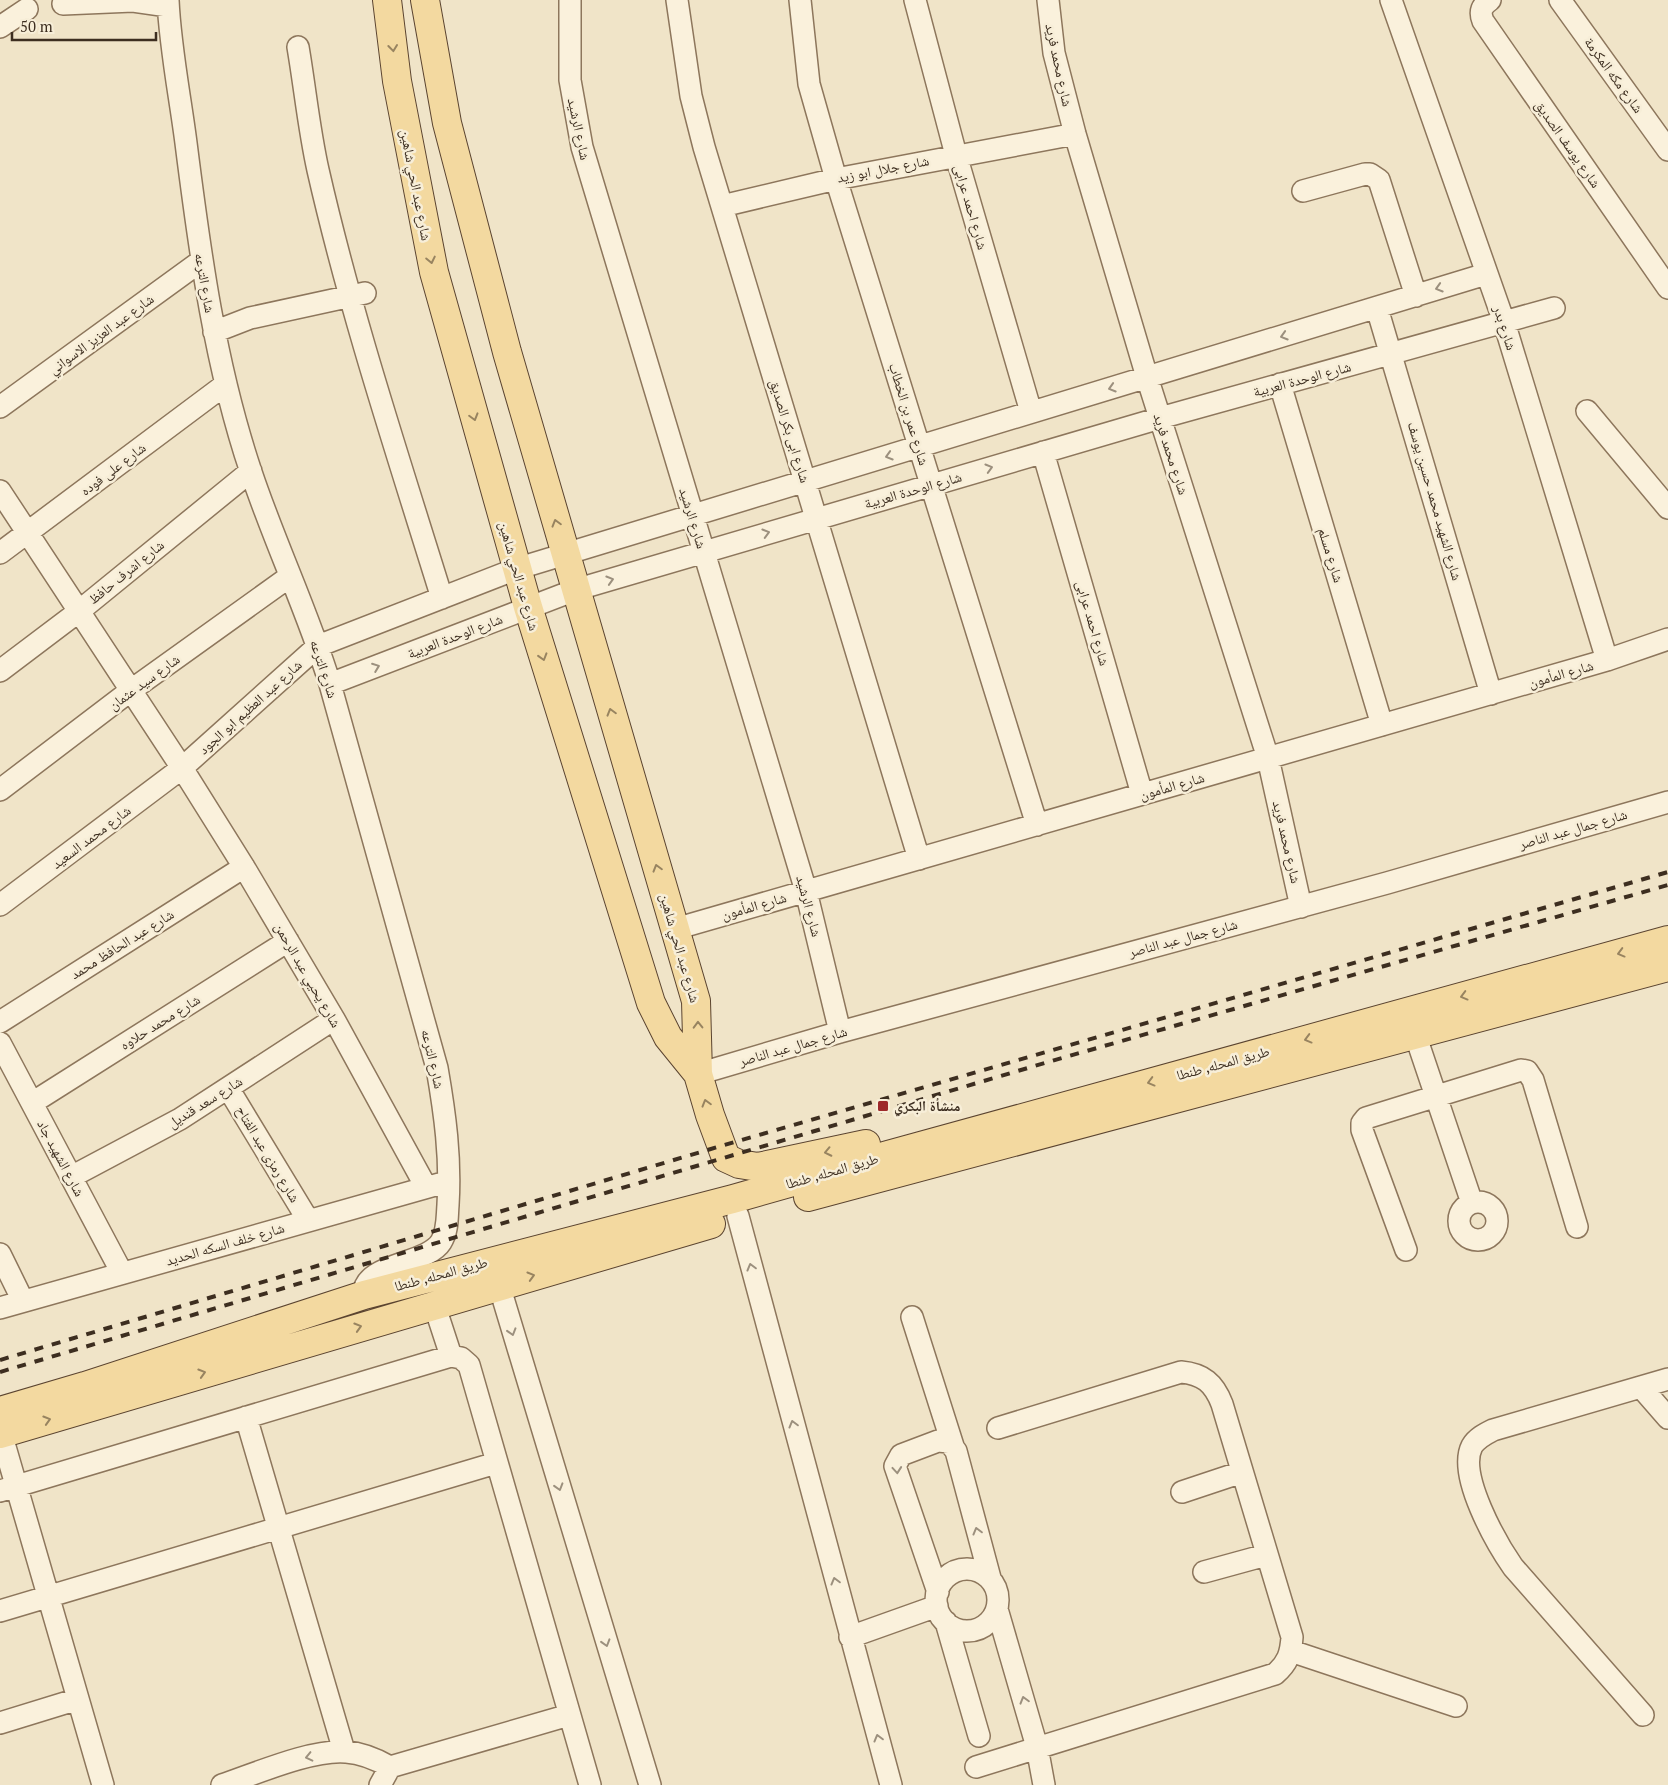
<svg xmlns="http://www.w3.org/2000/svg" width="1668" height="1785" font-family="'PT Serif','Noto Naskh Arabic',serif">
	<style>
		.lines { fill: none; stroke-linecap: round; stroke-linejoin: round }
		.minor-casing { stroke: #8d765c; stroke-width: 24 }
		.major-casing { stroke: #5b4430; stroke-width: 30 }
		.minor { stroke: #faf1dc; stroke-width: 21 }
		.major { stroke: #f3d9a0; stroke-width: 28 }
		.rail { stroke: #3d2e20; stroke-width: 4; stroke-dasharray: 9 9; stroke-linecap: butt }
		.oneway { stroke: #988460 }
		.oneway2 { stroke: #9c907e }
		.poi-dot { fill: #9e2a2b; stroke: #f7eed8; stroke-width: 2 }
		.labels { text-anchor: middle; stroke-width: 5; stroke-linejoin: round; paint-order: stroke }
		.street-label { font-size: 14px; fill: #3d2e20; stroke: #f7eed8 }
		.poi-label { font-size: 14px; font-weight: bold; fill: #3d2e20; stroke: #f7eed8; text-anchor: start }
	</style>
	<rect width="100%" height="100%" fill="#f0e4c8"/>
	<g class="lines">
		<!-- minor casing -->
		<g class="minor-casing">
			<path id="minor" d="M168 0C170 47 180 96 186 143 200 254 215 365 251 472 275 544 308 612 330 684L437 1068C445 1114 451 1158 448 1205 447 1217 448 1231 441 1242 427 1265 362 1263 364 1295
				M570 0V80L582 147 806 891 840 1032
				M677 0 691 96 704 147 919 859
				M800 0 809 84 836 179 1037 825
				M915 0 956 155 1031 412
				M1048 0 1054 53 1075 134 1147 377 1268 758 1301 907
				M1391 0 1504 322 1607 660
				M1490 0C1482 6 1479 11 1483 21L1668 288
				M1560 0 1668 150
				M63 4 133 1 168 6
				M0 27 27 9
				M298 47C305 88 309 130 318 170 351 315 398 456 442 598
				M1303 191 1365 174H1370L1379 180 1416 296
				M722 206 836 179 1075 134
				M1377 308 1491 694
				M214 332 250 318 365 293
				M1280 384 1382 725
				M0 407 201 261
				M1587 411 1668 508
				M1043 452 1142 794
				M0 491 182 768 244 867 334 1019 426 1187
				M0 553 226 384
				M0 671 78 612 251 471
				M330 684 575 590 1160 418 1554 308
				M0 790 130 691 289 577
				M0 905 182 768 318 646 516 569 1486 274
				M675 929 1607 660 1668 639
				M0 1022 244 867
				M1415 1034 1472 1203
				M0 1043 122 1273
				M698 1074 840 1032 1387 883 1668 802
				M228 1088 308 1220
				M32 1103 288 941
				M71 1177 180 1119 334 1019
				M1459 1221a19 19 0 1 1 38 0a19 19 0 1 1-38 0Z
				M738 1216 891 1785
				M1406 1250 1362 1130V1123L1366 1118 1521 1070 1527 1071 1533 1080 1577 1227
				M0 1254 23 1301
				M499 1285 650 1785
				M434 1304 451 1356
				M0 1308 439 1184
				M912 1317 953 1446
				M1641 1387 1668 1418
				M246 1417 344 1751
				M1 1433 103 1785
				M0 1491 451 1356 461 1358 469 1365 590 1785
				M1182 1492 1242 1472
				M936 1600a31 31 0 1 1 62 0a31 31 0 1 1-62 0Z
				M1204 1572 1266 1555
				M938 1592 895 1466 901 1455 938 1441 949 1442 956 1451 990 1578
				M997 1609 1037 1747 1044 1785
				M0 1611 496 1463
				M946 1622 979 1736
				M850 1637 937 1606
				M1291 1651 1456 1706
				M1643 1715 1513 1567C1497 1544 1457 1475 1472 1446 1477 1438 1485 1434 1493 1430L1668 1379
				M0 1723 78 1699
				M976 1767 1275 1674C1288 1663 1291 1653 1292 1637L1222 1404C1214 1383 1203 1374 1181 1372L998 1428
				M222 1785C255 1774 312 1749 346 1752 362 1753 376 1759 390 1767L569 1715
				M380 1785 390 1767"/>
		</g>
		<!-- major casing -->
		<g class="major-casing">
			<path id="major" d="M387 0 397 81 434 272 528 607 651 1003 668 1037 698 1074
				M425 0 447 123 507 352 696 1001 698 1074 710 1115 726 1158 739 1164 758 1167 866 1144
				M808 1197 1668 967
				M0 1411 85 1386 364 1295 733 1199 888 1155 1668 940
				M0 1434 711 1224"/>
		</g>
		<!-- minor -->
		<use href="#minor" class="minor"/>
		<!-- major -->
		<use href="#major" class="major"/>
		<!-- rail -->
		<path class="rail" d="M0 1360 721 1146 1668 872
			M0 1372 1048 1062 1668 885"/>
	</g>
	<!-- one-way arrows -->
	<defs><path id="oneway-chevron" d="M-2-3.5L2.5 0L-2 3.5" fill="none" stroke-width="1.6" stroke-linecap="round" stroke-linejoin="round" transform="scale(1.25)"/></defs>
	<g class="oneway">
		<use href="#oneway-chevron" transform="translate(393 48) rotate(83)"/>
		<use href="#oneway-chevron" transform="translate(431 260) rotate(78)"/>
		<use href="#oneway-chevron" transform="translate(474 417) rotate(74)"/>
		<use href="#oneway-chevron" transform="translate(556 523) rotate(-106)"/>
		<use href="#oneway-chevron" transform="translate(543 657) rotate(73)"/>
		<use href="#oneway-chevron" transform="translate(611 712) rotate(-106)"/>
		<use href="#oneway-chevron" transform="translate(657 868) rotate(-106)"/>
		<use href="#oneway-chevron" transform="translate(1621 953) rotate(165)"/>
		<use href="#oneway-chevron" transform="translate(1464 996) rotate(165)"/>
		<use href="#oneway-chevron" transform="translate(698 1025) rotate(-91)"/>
		<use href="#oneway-chevron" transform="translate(1308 1039) rotate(165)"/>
		<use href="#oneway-chevron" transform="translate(1151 1082) rotate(165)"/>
		<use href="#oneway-chevron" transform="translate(706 1103) rotate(-106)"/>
		<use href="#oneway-chevron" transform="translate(828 1152) rotate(168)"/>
		<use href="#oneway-chevron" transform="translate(531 1276) rotate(-16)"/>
		<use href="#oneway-chevron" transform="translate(358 1327) rotate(-17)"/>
		<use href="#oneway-chevron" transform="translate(202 1373) rotate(-17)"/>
		<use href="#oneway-chevron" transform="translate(47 1420) rotate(-17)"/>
	</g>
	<g class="oneway2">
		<use href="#oneway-chevron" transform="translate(1439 288) rotate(163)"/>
		<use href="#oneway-chevron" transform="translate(1284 336) rotate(163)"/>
		<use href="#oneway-chevron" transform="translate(1112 388) rotate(163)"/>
		<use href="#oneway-chevron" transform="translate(889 456) rotate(163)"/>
		<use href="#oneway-chevron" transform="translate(989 468) rotate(-16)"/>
		<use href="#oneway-chevron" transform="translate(766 533) rotate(-16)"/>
		<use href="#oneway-chevron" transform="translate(610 580) rotate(-17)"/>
		<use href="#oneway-chevron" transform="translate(376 667) rotate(-21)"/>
		<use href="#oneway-chevron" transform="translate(751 1267) rotate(-105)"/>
		<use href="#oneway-chevron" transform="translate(512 1332) rotate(73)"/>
		<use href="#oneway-chevron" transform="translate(793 1424) rotate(-105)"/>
		<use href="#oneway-chevron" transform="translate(897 1470) rotate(85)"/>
		<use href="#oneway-chevron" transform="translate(559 1487) rotate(73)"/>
		<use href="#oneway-chevron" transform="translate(977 1531) rotate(-105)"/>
		<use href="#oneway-chevron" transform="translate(835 1581) rotate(-105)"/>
		<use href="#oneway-chevron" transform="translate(606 1643) rotate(73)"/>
		<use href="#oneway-chevron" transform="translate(1024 1700) rotate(-106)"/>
		<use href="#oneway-chevron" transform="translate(878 1738) rotate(-105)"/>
		<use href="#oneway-chevron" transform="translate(309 1757) rotate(167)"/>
	</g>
	<!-- markers -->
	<rect class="poi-dot" x="877" y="1100" width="12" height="12" rx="2.5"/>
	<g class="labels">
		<!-- street labels -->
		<g class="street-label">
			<text transform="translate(1059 65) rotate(78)" y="5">شارع محمد فريد</text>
			<text transform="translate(1614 75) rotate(54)" y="5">شارع مكه المكرمة</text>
			<text transform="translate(579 129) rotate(78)" y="5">شارع الرشيد</text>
			<text transform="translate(1568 144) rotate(55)" y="5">شارع يوسف الصديق</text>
			<text transform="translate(883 169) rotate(-11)" y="5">شارع جلال ابو زيد</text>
			<text transform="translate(416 185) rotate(79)" y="5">شارع عبد الحي شاهين</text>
			<text transform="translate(971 207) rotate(74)" y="5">شارع احمد عرابى</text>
			<text transform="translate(205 283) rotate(80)" y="5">شارع الترعه</text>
			<text transform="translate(1505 328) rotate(72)" y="5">شارع بدر</text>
			<text transform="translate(101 334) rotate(-36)" y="5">شارع عبد العزيز الاسواني</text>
			<text transform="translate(1302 379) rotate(-15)" y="5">شارع الوحدة العربية</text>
			<text transform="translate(909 414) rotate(73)" y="5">شارع عمر بن الخطاب</text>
			<text transform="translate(790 431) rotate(73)" y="5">شارع ابى بكر الصديق</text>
			<text transform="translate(1171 454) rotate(72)" y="5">شارع محمد فريد</text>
			<text transform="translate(113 469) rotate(-37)" y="5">شارع على فوده</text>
			<text transform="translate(913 490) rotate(-16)" y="5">شارع الوحدة العربية</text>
			<text transform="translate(1435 501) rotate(74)" y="5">شارع الشهيد محمد حسين يوسف</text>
			<text transform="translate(693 518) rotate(73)" y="5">شارع الرشيد</text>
			<text transform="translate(1331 555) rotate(73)" y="5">شارع مسلم</text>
			<text transform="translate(126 572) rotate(-39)" y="5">شارع اشرف حافظ</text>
			<text transform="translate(519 576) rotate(74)" y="5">شارع عبد الحي شاهين</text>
			<text transform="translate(1093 623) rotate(74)" y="5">شارع احمد عرابى</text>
			<text transform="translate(455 636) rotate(-21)" y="5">شارع الوحدة العربية</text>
			<text transform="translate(324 669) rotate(72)" y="5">شارع الترعه</text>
			<text transform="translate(1561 674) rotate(-16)" y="5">شارع المأمون</text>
			<text transform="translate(144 682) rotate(-36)" y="5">شارع سيد عثمان</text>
			<text transform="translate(250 707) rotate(-42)" y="5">شارع عبد العظيم ابو الجود</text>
			<text transform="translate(1172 786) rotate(-16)" y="5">شارع المأمون</text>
			<text transform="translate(1573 829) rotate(-16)" y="5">شارع جمال عبد الناصر</text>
			<text transform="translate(91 837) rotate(-37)" y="5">شارع محمد السعيد</text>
			<text transform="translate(1287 842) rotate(77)" y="5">شارع محمد فريد</text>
			<text transform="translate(754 906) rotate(-16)" y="5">شارع المأمون</text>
			<text transform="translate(809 906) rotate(75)" y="5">شارع الرشيد</text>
			<text transform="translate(1183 938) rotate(-15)" y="5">شارع جمال عبد الناصر</text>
			<text transform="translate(122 944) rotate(-32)" y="5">شارع عبد الحافظ محمد</text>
			<text transform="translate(680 948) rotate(74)" y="5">شارع عبد الحي شاهين</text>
			<text transform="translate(308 975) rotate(60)" y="5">شارع يحيي عبد الرحمن</text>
			<text transform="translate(160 1022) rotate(-32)" y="5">شارع محمد حلاوه</text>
			<text transform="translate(793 1046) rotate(-16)" y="5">شارع جمال عبد الناصر</text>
			<text transform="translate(433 1059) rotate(77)" y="5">شارع الترعه</text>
			<text transform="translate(1223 1063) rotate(-15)" y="5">طريق المحله, طنطا</text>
			<text transform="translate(205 1102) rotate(-32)" y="5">شارع سعد قنديل</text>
			<text transform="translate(268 1154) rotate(59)" y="5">شارع رمزى عبد الفتاح</text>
			<text transform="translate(61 1158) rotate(62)" y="5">شارع الشهيد جاد</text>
			<text transform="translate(832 1171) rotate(-16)" y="5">طريق المحله, طنطا</text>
			<text transform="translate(225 1244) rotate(-16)" y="5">شارع خلف السكه الحديد</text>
			<text transform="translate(441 1274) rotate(-15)" y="5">طريق المحله, طنطا</text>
		</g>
		<!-- poi labels -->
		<g class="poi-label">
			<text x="894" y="1111">منشأة البكري</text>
		</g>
	</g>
	<!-- scale -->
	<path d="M12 32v8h144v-8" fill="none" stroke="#3d2e20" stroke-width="2.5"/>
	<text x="20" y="32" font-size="15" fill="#3d2e20" stroke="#f7eed8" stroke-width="4" paint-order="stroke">50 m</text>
</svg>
